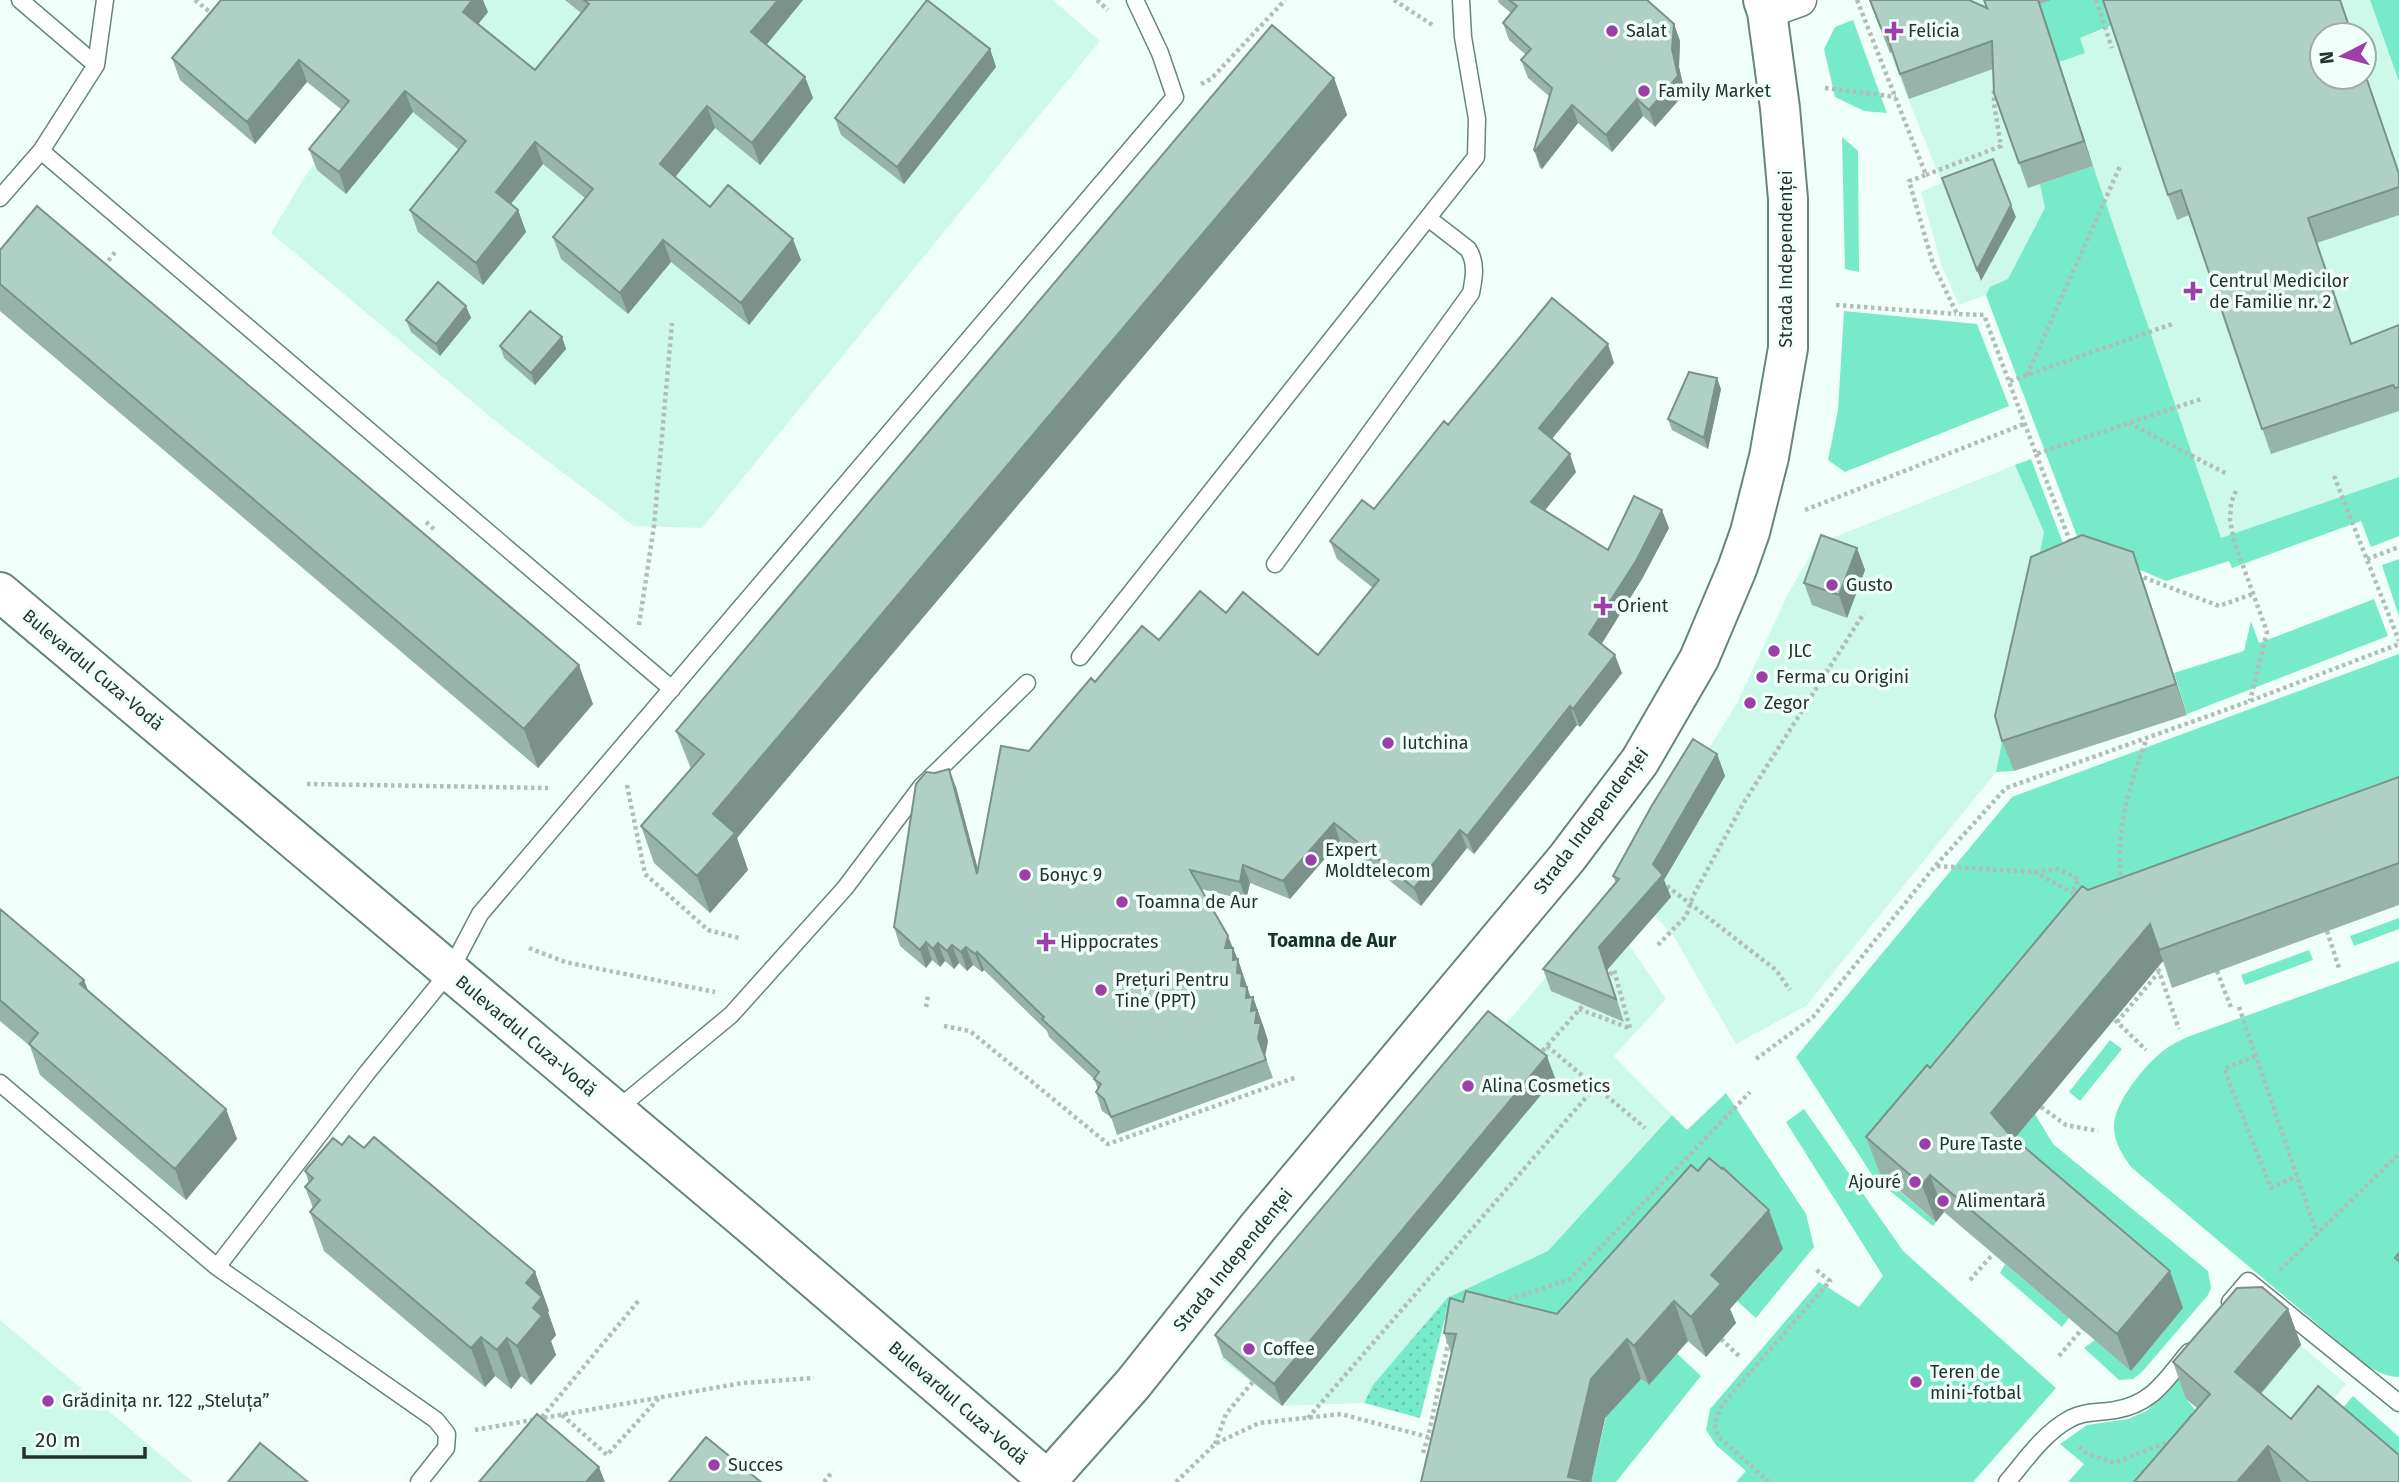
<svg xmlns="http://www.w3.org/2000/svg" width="2399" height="1482" font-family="'Fira Sans',sans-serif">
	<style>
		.built { fill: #cdf9ea; fill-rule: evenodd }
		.grass { fill: url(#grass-dots) }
		.garden { fill: #77eaca }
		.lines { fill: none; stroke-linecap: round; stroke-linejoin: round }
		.service-casing { stroke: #66867b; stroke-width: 19 }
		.minor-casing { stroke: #66867b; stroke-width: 35 }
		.secondary-casing { stroke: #66867b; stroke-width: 42 }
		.primary-casing { stroke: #66867b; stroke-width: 42 }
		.path { stroke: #b0bdb9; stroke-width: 4.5; stroke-dasharray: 3.5 3.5; stroke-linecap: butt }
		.service { stroke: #fff; stroke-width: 16 }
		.minor { stroke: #fff; stroke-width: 32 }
		.secondary { stroke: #fff; stroke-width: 38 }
		.primary { stroke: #fff; stroke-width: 38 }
		.wall { fill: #96b4a9 }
		.shaded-wall { fill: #7a928a }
		.building { fill: #afd1c5; stroke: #7a928a; stroke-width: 2 }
		.poi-dot { fill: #9c3fa8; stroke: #f1fffa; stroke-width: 2.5 }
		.labels { text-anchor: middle; stroke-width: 7; stroke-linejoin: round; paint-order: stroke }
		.poi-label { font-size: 18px; fill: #25322e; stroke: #f1fffa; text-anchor: start }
		.street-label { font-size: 18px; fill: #25322e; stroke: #f1fffa }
		.neighbourhood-label { font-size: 19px; font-weight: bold; fill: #14322a; stroke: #f1fffa }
	</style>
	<defs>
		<pattern id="grass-dots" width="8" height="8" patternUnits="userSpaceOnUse" patternTransform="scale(1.75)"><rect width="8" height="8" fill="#77eaca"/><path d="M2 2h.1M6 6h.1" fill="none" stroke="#67c9ae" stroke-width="1.8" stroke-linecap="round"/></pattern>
	</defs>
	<rect width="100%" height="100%" fill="#f1fffa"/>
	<!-- built -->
	<path class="built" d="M439 0H1053L1100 41 702 528 634 526 505 429 271 233 306 175Z
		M1915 0H2052L2041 4 2080 38 2187 0H2370L2399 85V496L2166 581 2080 544 1986 295 1959 305 1941 264 1921 192 1942 183 1875 16ZM2322 35H2364V77H2322Z
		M2015 465 2044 532 1996 772 1806 1006 1736 1044 1673 935 1627 887 1659 829 1737 703 1788 594 1817 544Z
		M1606 926 1629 945 1666 999 1614 1056 1672 1115 1548 1251 1447 1298 1373 1385 1364 1403 1282 1406 1221 1359 1587 929Z
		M0 1320 193 1482H0Z
		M2276 1324 2346 1384 2272 1472 2186 1399Z"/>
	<!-- grass -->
	<path class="grass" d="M1447 1298 1445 1318 1420 1418 1364 1403 1373 1385Z"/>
	<!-- garden -->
	<path class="garden" d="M2052 0H2103L2112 25 2080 38 2085 53 2059 62 2040 4Z
		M2370 0H2399V82Z
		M1853 20 1887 113 1864 111 1835 97 1824 49 1835 27Z
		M1842 137 1858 151 1859 272 1845 269Z
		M2093 166 2221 538 2399 477V536L2371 547 2361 521 2232 568 2229 561 2166 581 2080 544 1986 295 1990 287 2008 279 2045 208 2040 184Z
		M1844 311 1977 324 2009 406 1845 472 1828 460 1838 410Z
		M2031 459 2067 554 2014 771 1996 772 2044 532 2015 465Z
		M2399 559V616L2382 565Z
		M2374 599 2388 636 2187 714 2174 673 2244 651 2251 621 2259 643Z
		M2399 654V819L2145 911 1880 1175 1936 1222 1933 1226 1874 1178 1796 1057 2012 797Z
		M2399 918V929L2354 946 2350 936Z
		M2309 950 2313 960 2245 985 2241 975Z
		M2399 961V1377C2387 1377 2376 1371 2366 1365L2132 1168C2123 1156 2115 1144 2114 1129 2112 1103 2149 1059 2170 1046 2176 1042 2183 1039 2190 1036Z
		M2110 1040 2122 1049 2080 1101 2069 1092Z
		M1726 1093 1806 1214 1814 1247 1756 1318 1727 1292 1739 1279 1749 1288 1783 1249 1753 1221 1762 1211 1747 1197 1736 1208 1724 1197 1712 1210 1705 1205 1602 1319 1611 1328 1599 1340 1606 1346 1589 1369 1610 1374 1630 1390 1641 1379 1649 1385 1661 1371 1654 1365 1670 1347 1701 1376 1616 1482H1591L1614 1381 1559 1368 1563 1351 1571 1339 1458 1313 1445 1318 1447 1298 1548 1251 1672 1115 1687 1130Z
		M1804 1109 1903 1251 2056 1388 1973 1482H1736L1746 1471 1716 1445 1706 1430 1710 1409 1819 1282 1859 1307 1883 1276 1786 1122Z
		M2035 1114 2053 1144 2208 1271 2211 1288 2208 1295 2142 1372 2133 1379 2119 1380 2084 1348 2095 1340 2131 1370 2183 1308 2001 1154Z
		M2005 1264 2069 1318 2062 1327 2000 1273Z
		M2229 1319 2186 1399 2204 1420 2161 1482H2068L2084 1464 2060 1444 2087 1425 2128 1419 2148 1410Z
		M2353 1396 2399 1437V1470L2336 1416Z"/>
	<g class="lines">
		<!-- service casing -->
		<g class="service-casing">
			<path id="service" d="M96 65 105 0
				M41 151 672 689
				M0 198 41 151 96 65 20 0
				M1275 564 1471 293C1474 278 1477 263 1468 249L1428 218
				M1080 657 1476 157 1477 119 1463 37 1461 0
				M0 1083 217 1267 366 1074 450 971 480 914 1175 97 1160 53 1135 0
				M615 1111 731 1015 845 888 921 787 1027 683
				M217 1267 436 1420 447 1434 446 1448 419 1482
				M2230 1302 2248 1281 2399 1403
				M2007 1482C2025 1461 2043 1434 2068 1420 2082 1411 2099 1413 2115 1410 2153 1404 2166 1379 2189 1352"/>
		</g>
		<!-- minor casing -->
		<g class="minor-casing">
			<path id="minor" d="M1767 12 1800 0"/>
		</g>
		<!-- secondary casing -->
		<g class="secondary-casing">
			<path id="secondary" d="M1046 1482 1133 1384 1258 1227 1567 858 1640 761 1699 659 1737 569 1750 532 1769 457 1788 348V199L1780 108 1767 12 1763 0"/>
		</g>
		<!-- primary casing -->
		<g class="primary-casing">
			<path id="primary" d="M0 592 750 1224 1050 1482"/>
		</g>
		<!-- path -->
		<path class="path" d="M195 0 211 13
			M1097 0 1108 10
			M1394 0 1434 26
			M1857 0 1926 175 1909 181 1933 264 1957 314 1984 315 2036 454 2201 399
			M2096 0 2112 48
			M1201 84 1211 79 1285 0
			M1825 88 1896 97
			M1926 175 2001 146 1994 104V88
			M104 266 117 250
			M1836 305 1956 314
			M2027 375 2121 164
			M2010 381 2175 323
			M2129 423 2227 474
			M2036 454 2071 544
			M2334 476 2399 641
			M2236 491 2231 503 2230 520 2234 541 2267 632 2250 701
			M1805 510 2024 424
			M426 522 436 531
			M2367 559 2399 547
			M2137 575 2219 606 2253 594
			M639 625 654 526 672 323
			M307 784 548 788
			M627 785 645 874 708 930 739 938
			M1937 866 2034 872 2058 869 2079 879 2072 893
			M2034 872 2073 893
			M2122 882C2114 832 2130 784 2147 738
			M1667 886 1776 970 1790 990
			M2327 931 2340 971
			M1658 945 1686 916 1693 896 1743 804 1864 613
			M529 948 565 962 715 992
			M2154 963 2159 971 2179 1029
			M2217 971 2232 1010
			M1605 980 1614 970 1630 1028
			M926 1007 928 996
			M2239 1007 2317 1234
			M1579 1009 1629 1028
			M2115 1020 2146 1050
			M2117 1022 2159 972
			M944 1026 970 1031 1108 1144 1297 1077
			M1547 1046 1645 1128
			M1538 1056 1586 1002
			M2255 1056 2224 1069 2271 1188 2297 1176
			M1756 1059 1813 1017 1936 865 2006 788 2242 704 2399 644
			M2041 1107 2066 1125 2098 1131
			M2280 1270 2399 1154
			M1970 1280 1993 1254
			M1502 1302 1570 1279 1750 1092
			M1721 1339 1740 1357
			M2059 1356 2082 1329
			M562 1415 607 1455 659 1398
			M542 1417 640 1299
			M1308 1418 1595 1087
			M475 1430 742 1383 814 1378
			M1215 1444 1226 1414 1256 1378
			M2079 1447 2084 1452 2114 1463 2171 1441
			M1423 1453 1428 1437 1449 1339
			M824 1482 833 1471
			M1176 1482 1215 1444 1259 1423 1341 1414 1428 1437
			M1769 1482 1719 1437 1714 1424 1722 1405 1830 1281 1815 1269"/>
		<!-- service -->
		<use href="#service" class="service"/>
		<!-- minor -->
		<use href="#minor" class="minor"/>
		<!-- secondary -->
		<use href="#secondary" class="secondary"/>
		<!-- primary -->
		<use href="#primary" class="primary"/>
	</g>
	<!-- wall -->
	<path class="wall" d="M565 0H803L766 45 805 77 813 98 760 165 715 128 675 177 710 207 801 260 749 325 671 262 628 314 561 259 553 237 585 198 543 164 511 204 518 210 526 232 483 285 418 232 410 210 459 150 413 112 346 194 317 170 309 149 342 110 307 82 255 144 180 80 172 58 488 12 478 24 535 70 581 13Z
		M1498 0H1647L1674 24 1680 41 1679 67 1685 93 1655 127 1643 116 1612 152 1578 123 1542 169 1540 168 1534 150 1550 97 1528 78 1521 60 1526 55 1509 40 1503 23 1511 13 1499 3Z
		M1869 0 1987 8 1984 0H2052L2040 4 2093 166 2028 188 1994 93 1993 69 1909 99 1892 52 1890 53Z
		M990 49 996 67 904 184 841 135 835 118Z
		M2364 70 2399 172V215L2317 243 2351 344 2399 325V411L2271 454 2189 215 2177 220 2168 195 2364 77Z
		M1334 78 1347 115 737 838 748 870 710 913 654 863 641 826 691 769 676 731Z
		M0 250 593 704 538 768 0 311Z
		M466 306 471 318 440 356 411 332 406 320Z
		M562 337 566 349 535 385 504 358 500 346Z
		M1614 363 1552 439 1576 472 1545 510 1608 550 1669 528 1642 579 1601 644 1622 673 1580 727 1577 725 1474 854 1467 848 1421 906 1340 841 1290 899 1250 883 1246 900 1201 889 1232 948H1233L1251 998 1253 997 1268 1041 1265 1056 1273 1078 1117 1135 1111 1117 1102 1111 1096 1092 1098 1089 1094 1079 1049 1037 1047 1031 984 970 982 972 973 965 967 971 959 963 954 969 945 961 940 967 932 960 926 968 900 946 894 927 956 787 978 870 1029 751 1095 682 1159 640 1226 613 1318 655 1373 588 1337 559 1330 541 1374 509 1448 425Z
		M1721 389 1708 449 1672 430 1668 419Z
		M1857 548 1865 570 1847 618 1812 605 1804 583Z
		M2133 552 2187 715 2014 771 2002 741Z
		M1717 754 1725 776 1664 880 1671 897 1607 970 1624 1022 1551 991 1543 969 1616 883 1613 876Z
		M2399 777V905L2172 988 2163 961 2014 1139 2183 1308 2131 1371 1944 1212 1936 1222 1880 1174 1866 1137 1930 1068 2088 890Z
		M0 909 84 980 88 990 226 1109 237 1139 186 1200 40 1075 30 1046 0 1021Z
		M1555 1078 1282 1406 1223 1357 1215 1335Z
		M342 1145 364 1148 535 1272 549 1311 548 1312 556 1335 551 1341 556 1355 531 1385 521 1376 511 1389 495 1376 485 1387 324 1251 310 1212 313 1208 305 1187 309 1183 305 1171Z
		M1783 1249 1730 1309 1736 1323 1706 1357 1688 1341 1649 1385 1641 1379 1605 1418 1591 1482H1421L1451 1353 1444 1333 1463 1302 1557 1314Z
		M2288 1309 2301 1345 2261 1394 2291 1419 2399 1482H2134L2197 1408 2186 1399 2173 1362Z"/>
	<!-- shaded-wall -->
	<path class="shaded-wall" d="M472 0H483L488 12 471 33 463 12Z
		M778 0H803L759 54 751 32Z
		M2038 0H2039L2093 166 2084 141Z
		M1674 24 1680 41 1679 67 1685 93 1655 127 1649 110Z
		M990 49 996 67 904 184 897 167Z
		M299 60 307 82 255 144 247 122Z
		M805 77 813 98 760 165 752 143Z
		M1334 78 1347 115 737 838 748 870 710 913 697 876 713 814Z
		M405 91 413 112 346 194 339 172Z
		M1637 99 1643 116 1612 152 1606 135Z
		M1572 105 1578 123 1542 169 1535 151Z
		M707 106 715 128 668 186 660 164Z
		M535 142 543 164 503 213 496 192Z
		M2011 205 2016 217 1981 281 1977 270Z
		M518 210 526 232 483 285 476 263Z
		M793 239 801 260 749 325 741 303Z
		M663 240 671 262 628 314 620 293Z
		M466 306 471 318 440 356 436 344Z
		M562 337 566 349 535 385 531 373Z
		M1608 344 1614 363 1545 447 1539 428Z
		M1717 378 1721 389 1708 449 1704 438Z
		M1570 454 1576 472 1537 520 1531 502Z
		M1662 510 1669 528 1642 579 1596 653 1589 634Z
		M1857 548 1865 570 1847 618 1839 595Z
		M2133 552 2144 583 2187 715 2176 684Z
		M1615 655 1622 673 1580 727 1573 709Z
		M579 665 593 704 538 768 524 729Z
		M1570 706 1577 725 1474 854 1467 836Z
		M1717 754 1725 776 1664 880 1671 897 1607 970 1624 1022 1599 947 1653 864Z
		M949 769 956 787 984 892 977 874Z
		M1334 823 1340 841 1290 899 1283 881Z
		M1460 830 1467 848 1421 906 1414 888Z
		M1243 865 1250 883 1246 900 1240 882Z
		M2150 924 2163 961 2005 1150 1991 1113Z
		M1228 936 1238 960V959L1252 1002 1253 997 1264 1028 1268 1041 1265 1056 1273 1078 1225 948Z
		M926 942 932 960 926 968 920 950Z
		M938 943 945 961 940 967 933 949Z
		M952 945 959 963 954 969 947 951Z
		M966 947 973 965 967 971 961 952Z
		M977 952 984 970 982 972 975 954Z
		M84 980 95 1010 80 984Z
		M1547 1056 1555 1078 1282 1406 1274 1384Z
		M226 1109 237 1139 186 1200 175 1169Z
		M1930 1175 1944 1212 1936 1222 1922 1185Z
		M1769 1210 1783 1249 1730 1309 1736 1323 1706 1357 1691 1317 1711 1275Z
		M2170 1271 2183 1308 2131 1371 2117 1334Z
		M535 1272 549 1311 548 1312 556 1335 551 1341 556 1355 531 1385 517 1346 533 1308 526 1283Z
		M1674 1301 1688 1341 1649 1385 1634 1346Z
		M2288 1309 2301 1345 2248 1408 2235 1372Z
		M481 1337 495 1376 485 1387 471 1348Z
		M507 1338 521 1376 511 1389 497 1350Z
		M1627 1339 1641 1379 1605 1418 1591 1482 1568 1477 1591 1379Z
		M2268 1446 2281 1482H2237Z
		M599 1467 605 1482H586Z"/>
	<!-- building -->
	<path class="building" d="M221 0H472L463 12 535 70 589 4 584 0H778L751 32 805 77 752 143 707 106 660 164 710 207 728 185 793 239 741 303 663 240 620 293 553 237 593 189 535 142 496 192 518 210 476 263 410 210 466 141 405 91 339 172 309 149 349 101 299 60 247 122 172 58Z
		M927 0 990 49 897 167 835 118Z
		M1509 0H1647L1674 24 1672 49 1678 76 1649 110 1637 99 1606 135 1572 105 1535 151 1534 150 1552 88 1521 60 1531 49 1503 23 1517 6Z
		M1870 0H1969L1987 8 1984 0H2038L2084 141 2019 163 1994 93 1992 41 1900 74 1884 27 1881 28Z
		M2103 0H2340L2352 35H2322V77H2364V71L2399 174V187L2308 218 2351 344 2399 325V387L2395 388 2393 385 2262 429 2181 190 2168 195Z
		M1272 25 1334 78 713 814 735 833 697 876 641 826 704 754 676 731Z
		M1993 159 2011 205 1977 270 1942 178Z
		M37 206 579 665 524 729 0 284V250Z
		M438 282 466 306 436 344 406 320Z
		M1552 298 1608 344 1539 428 1570 454 1531 502 1608 550 1634 496 1662 510 1636 561 1589 634 1615 655 1573 709 1570 706 1467 836 1460 830 1414 888 1334 823 1283 881 1243 865 1240 882 1190 870 1228 936 1225 948H1233V960L1238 959 1237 973 1242 974 1241 986 1247 987 1246 998 1253 997 1251 1011 1257 1010 1255 1023H1261L1258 1038 1266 1060 1111 1117 1104 1099 1096 1092 1101 1084 1094 1079 1099 1072 1042 1019 1044 1017 977 952 975 954 966 947 961 952 952 945 947 951 938 943 933 949 926 942 920 950 894 927 916 784 926 772 935 773 949 769 977 874 1001 746 1029 751 1091 678 1095 682 1142 626 1159 640 1200 591 1226 613 1243 592 1318 655 1379 580 1330 541 1362 500 1374 509 1444 421 1448 425Z
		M530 311 562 337 531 373 500 346Z
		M1689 372 1717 378 1704 438 1668 419Z
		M1821 535 1857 548 1839 595 1804 583Z
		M2082 535 2133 552 2176 684 2002 741 1995 716 2031 557Z
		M1693 739 1717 754 1653 864 1663 875 1599 947 1616 999 1543 969 1619 879 1613 876 1651 807Z
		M2399 777V863L2159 950 2150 924 1991 1113 2009 1134 2170 1271 2117 1334 1930 1175 1922 1185 1866 1137 1927 1065 1930 1068 2082 886 2088 890Z
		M0 909 84 980 80 984 226 1109 175 1169 29 1044 38 1033 0 1000Z
		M1488 1011 1547 1056 1274 1384 1215 1335Z
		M349 1136 364 1148 374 1137 535 1272 526 1283 542 1297 533 1308 542 1316 517 1346 507 1338 497 1350 481 1337 471 1348 310 1212 320 1200 305 1187 313 1178 305 1171 333 1138 342 1145Z
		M1709 1158 1722 1169 1723 1168 1769 1210 1711 1275 1721 1284 1691 1317 1674 1301 1634 1346 1627 1339 1591 1379 1568 1477 1592 1482H1421L1456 1334 1444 1333 1450 1298 1463 1302 1466 1291 1557 1314 1691 1165 1698 1171Z
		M2399 1253V1261L2395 1258Z
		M2262 1287 2288 1309 2235 1372 2291 1419 2318 1386 2399 1455V1482H2309L2268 1446 2237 1482H2134L2210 1394 2173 1362 2237 1288Z
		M537 1414 599 1467 586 1482H479Z
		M706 1437 761 1482H669Z
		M260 1443 308 1482H228Z"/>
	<!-- markers -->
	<g class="poi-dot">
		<circle cx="1612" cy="31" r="7"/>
		<path d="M1890.5 20.5h7v7h7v7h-7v7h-7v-7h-7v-7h7z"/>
		<circle cx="1644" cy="91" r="7"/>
		<path d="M2189.5 280.5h7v7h7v7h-7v7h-7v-7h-7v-7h7z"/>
		<circle cx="1832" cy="585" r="7"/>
		<path d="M1599.5 595.5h7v7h7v7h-7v7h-7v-7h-7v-7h7z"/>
		<circle cx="1774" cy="651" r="7"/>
		<circle cx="1762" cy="677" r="7"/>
		<circle cx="1750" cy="703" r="7"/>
		<circle cx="1388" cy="743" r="7"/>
		<circle cx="1311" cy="860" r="7"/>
		<circle cx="1025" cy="875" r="7"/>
		<circle cx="1122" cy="902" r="7"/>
		<path d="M1042.5 931.5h7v7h7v7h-7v7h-7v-7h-7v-7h7z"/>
		<circle cx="1101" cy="990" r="7"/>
		<circle cx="1468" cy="1086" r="7"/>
		<circle cx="1925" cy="1144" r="7"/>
		<circle cx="1915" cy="1182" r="7"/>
		<circle cx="1943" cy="1201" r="7"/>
		<circle cx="1249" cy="1349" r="7"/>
		<circle cx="1916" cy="1382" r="7"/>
		<circle cx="48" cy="1401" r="7"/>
		<circle cx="714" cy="1465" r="7"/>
	</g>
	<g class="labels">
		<!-- poi labels -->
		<g class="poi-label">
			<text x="1626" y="37">Salat</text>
			<text x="1908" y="37">Felicia</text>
			<text x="1658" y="97">Family Market</text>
			<text x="2209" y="287">Centrul Medicilor<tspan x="2209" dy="21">de Familie nr. 2</tspan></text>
			<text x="1846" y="591">Gusto</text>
			<text x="1617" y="612">Orient</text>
			<text x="1788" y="657">JLC</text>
			<text x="1776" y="683">Ferma cu Origini</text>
			<text x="1764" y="709">Zegor</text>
			<text x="1402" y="749">Iutchina</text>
			<text x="1325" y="856">Expert<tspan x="1325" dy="21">Moldtelecom</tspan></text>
			<text x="1039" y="881">Бонус 9</text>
			<text x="1136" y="908">Toamna de Aur</text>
			<text x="1060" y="948">Hippocrates</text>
			<text x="1115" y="986">Prețuri Pentru<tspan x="1115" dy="21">Tine (PPT)</tspan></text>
			<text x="1482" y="1092">Alina Cosmetics</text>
			<text x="1939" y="1150">Pure Taste</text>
			<text x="1901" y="1188" text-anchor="end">Ajouré</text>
			<text x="1957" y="1207">Alimentară</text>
			<text x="1263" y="1355">Coffee</text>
			<text x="1930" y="1378">Teren de<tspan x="1930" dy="21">mini-fotbal</tspan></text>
			<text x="62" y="1407">Grădinița nr. 122 „Steluța”</text>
			<text x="728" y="1471">Succes</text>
		</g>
		<!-- street labels -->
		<g class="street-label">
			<text transform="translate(1786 259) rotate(-90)" y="6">Strada Independenței</text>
			<text transform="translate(93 670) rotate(40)" y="6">Bulevardul Cuza-Vodă</text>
			<text transform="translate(1591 821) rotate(-53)" y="6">Strada Independenței</text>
			<text transform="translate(526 1036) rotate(40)" y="6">Bulevardul Cuza-Vodă</text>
			<text transform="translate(1233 1260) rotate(-51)" y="6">Strada Independenței</text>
			<text transform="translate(958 1403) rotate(41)" y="6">Bulevardul Cuza-Vodă</text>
		</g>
		<!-- neighbourhood labels -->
		<g class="neighbourhood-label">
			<text x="1332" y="947">Toamna de Aur</text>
		</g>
	</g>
	<!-- north arrow -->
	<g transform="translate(2343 56) rotate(264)"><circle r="33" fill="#f1fffa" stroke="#9fada8" stroke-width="2"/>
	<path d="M0-5L12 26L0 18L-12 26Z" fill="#9c3fa8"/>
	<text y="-10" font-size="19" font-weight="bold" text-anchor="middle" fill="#25322e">N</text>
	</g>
	<!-- scale -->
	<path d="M24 1447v10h121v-10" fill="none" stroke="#25322e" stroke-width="3.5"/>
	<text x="35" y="1447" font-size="21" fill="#25322e" stroke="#f1fffa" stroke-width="5" paint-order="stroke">20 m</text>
</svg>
